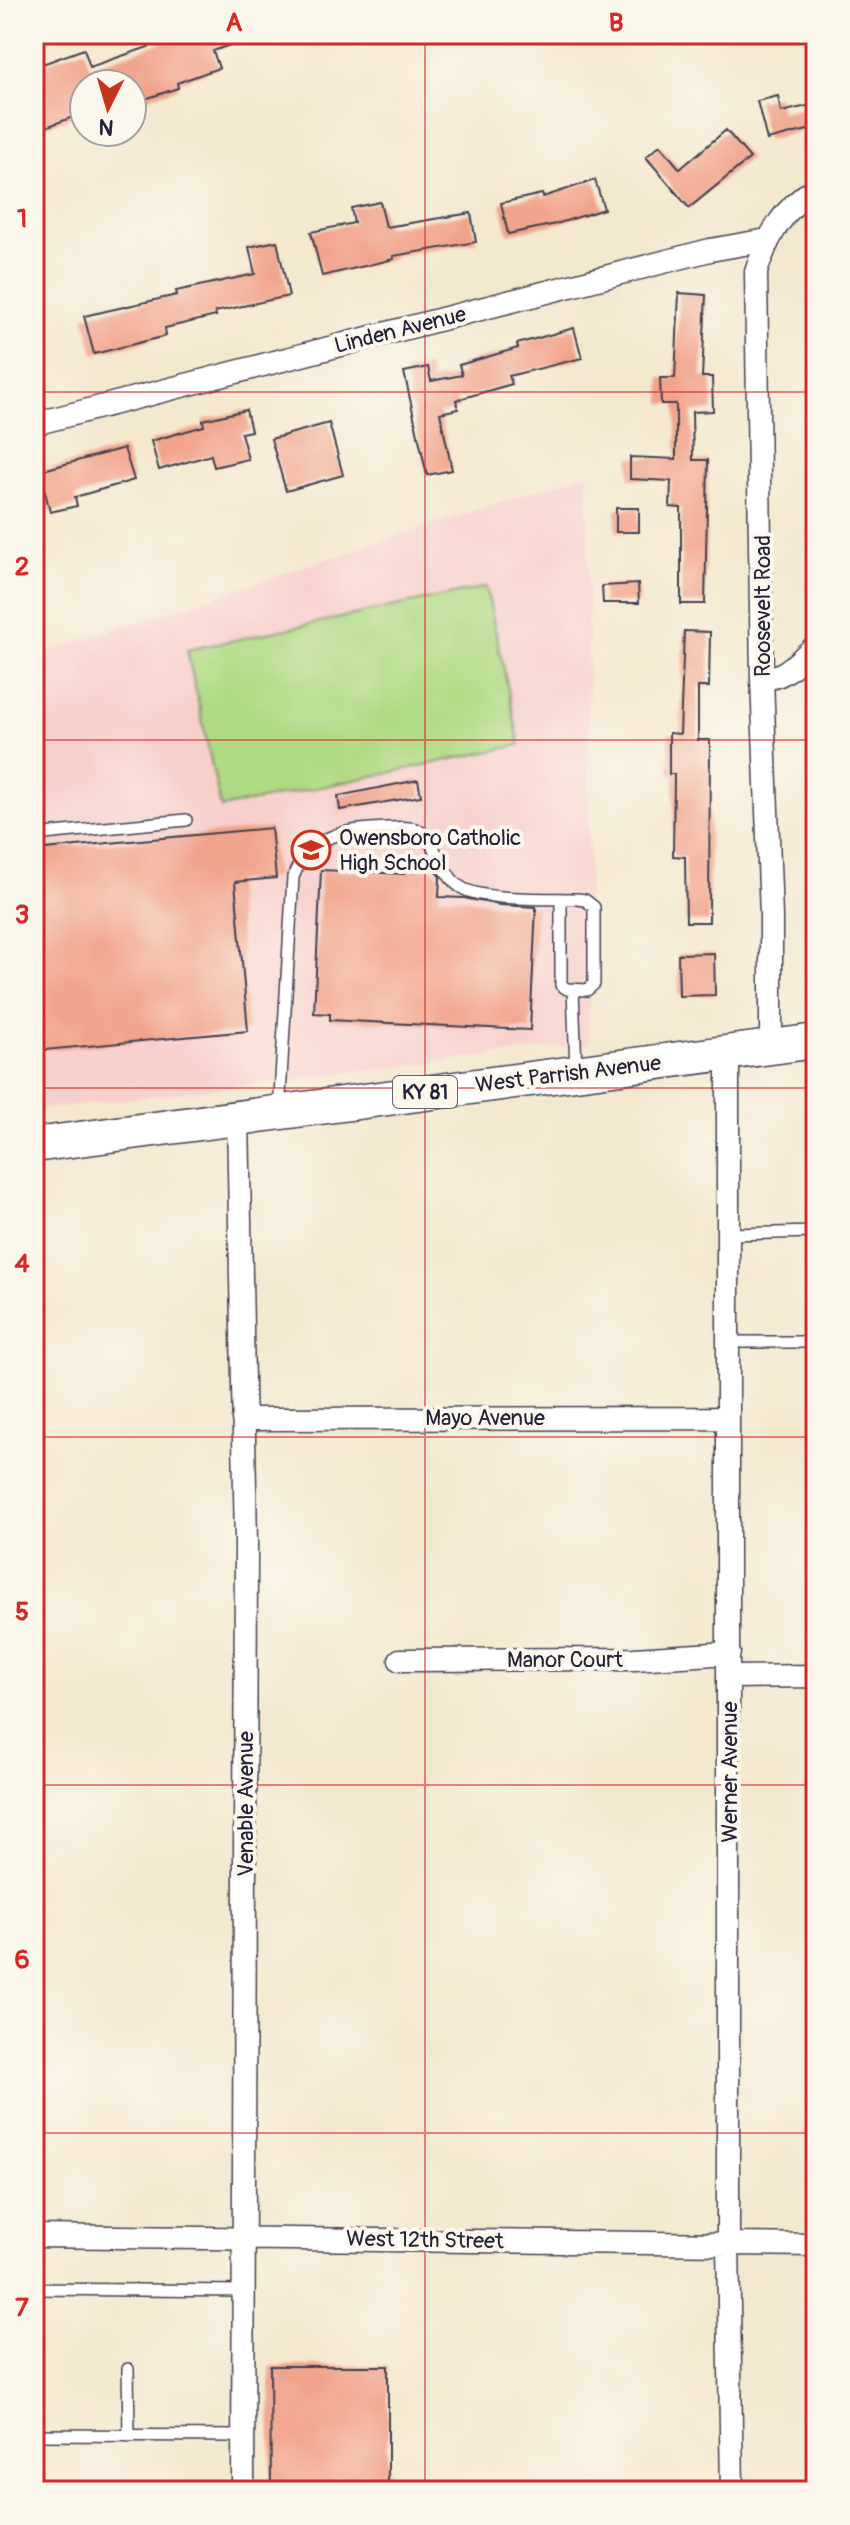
<svg xmlns="http://www.w3.org/2000/svg" width="850" height="2525" font-family="Pangolin,sans-serif">
	<style>
		.built { fill: #f7d0cc }
		.green { fill: #b1da85; stroke: #6a7e60; stroke-width: 2 }
		.building { fill: #f1a38b }
		.lines { fill: none; stroke-linecap: round; stroke-linejoin: round }
		.lane-casing { stroke: #424051; stroke-width: 14 }
		.street-casing { stroke: #424051; stroke-width: 25 }
		.primary-casing { stroke: #424051; stroke-width: 37 }
		.lane { stroke: #fff; stroke-width: 11 }
		.street { stroke: #fff; stroke-width: 22 }
		.primary { stroke: #fff; stroke-width: 34 }
		.grid { fill: none; stroke: #d62828; stroke-width: 2; stroke-opacity: 0.55 }
		.labels { text-anchor: middle; stroke-width: 8; stroke-linejoin: round; paint-order: stroke }
		.shield { fill: #fbf7ec; stroke: #636270; stroke-width: 2 }
		.shield-label { font-size: 20px; font-weight: bold; fill: #22223b }
		.street-label { font-size: 22px; fill: #22223b; stroke: #fbf7ec }
		.poi-label { font-size: 22px; fill: #22223b; stroke: #fbf7ec; text-anchor: start }
		.neatline { fill: none; stroke: #d62828; stroke-width: 3 }
		.grid-label { font-size: 26px; text-anchor: middle; font-weight: bold; fill: #d62828 }
	</style>
	<rect width="100%" height="100%" fill="#fbf7ec"/>
	<filter id="ink" filterUnits="userSpaceOnUse"><feTurbulence type="fractalNoise" baseFrequency=".0125" numOctaves="2"/><feDisplacementMap in="SourceGraphic" scale="16" xChannelSelector="R" yChannelSelector="G"/><feConvolveMatrix kernelMatrix="1 2 1 2 8 2 1 2 1" color-interpolation-filters="sRGB"/></filter>
	<filter id="wash" filterUnits="userSpaceOnUse"><feTurbulence type="fractalNoise" baseFrequency=".006" numOctaves="4" result="noise"/><feDisplacementMap in="SourceGraphic" scale="32" xChannelSelector="R" yChannelSelector="G"/><feGaussianBlur stdDeviation="1.8" result="paint"/><feColorMatrix in="noise" values="0 0 0 0 0 0 0 0 0 0 0 0 0 0 0 0 0 1.4 0 .05"/><feComposite in="paint" operator="in"/></filter>
	<g filter="url(#wash)">
		<rect width="100%" height="100%" fill="#f4e8cf"/>
		<!-- built -->
		<path class="built" d="M588 473 589 1044 34 1110V656Z"/>
		<!-- green -->
		<path class="green" d="M486 587 520 745 221 808 187 650Z"/>
		<g id="blocks">
			<!-- building -->
			<path class="building" d="M186 34H255L256 36 213 51 219 68 177 83 178 88 136 102 132 84H84V113L46 127 34 95V67L84 49 90 67Z
				M778 96 781 112 816 104V128L767 140 757 101Z
				M726 130 750 158 689 208 646 157 660 145 680 169Z
				M595 180 604 209 556 224 508 234 501 203 542 194 543 197Z
				M380 202 386 227 471 213 476 242 393 256 394 259 322 276 311 232 354 223 351 208Z
				M277 241 289 296 215 312 216 316 165 328 166 336 94 354 84 316 177 295 176 291 255 274 249 247Z
				M679 293 706 295 702 377H712L713 411 692 412 693 460H708L705 604H681V508L670 507 671 481 630 479V457L676 459V404H661L660 378H675Z
				M574 328 582 358 509 376 512 384 456 400 458 409 440 413 452 470 427 475 404 372 428 367 431 381 462 375 459 365 518 348 517 344Z
				M246 410 251 431 241 433 248 459 214 467 211 455 159 470 151 441 204 426 203 420Z
				M329 423 343 475 286 491 271 439Z
				M124 448 134 480 75 497 77 506 50 512 40 471Z
				M616 508H639V532H616Z
				M638 584 639 603H603L602 586Z
				M684 631 710 632 709 687H698V740H710L709 922H686L685 857 673 856 674 774H669V733L680 734Z
				M418 780 421 796 340 810 338 796Z
				M271 828 276 878 235 882 248 1031 34 1051V850Z
				M405 868 435 869 440 877 439 897 464 898 500 905 536 907 530 1030 330 1020V1014L314 1013 321 870 404 874Z
				M714 953 715 995 679 996 678 954Z
				M270 2366H388V2491H271Z"/>
		</g>
	</g>
	<g filter="url(#ink)">
		<use href="#blocks" fill-opacity="0" stroke="#424051" stroke-width="2"/>
		<g class="lines">
			<!-- lane casing -->
			<g class="lane-casing">
				<path id="lane" d="M34 835 186 820
					M573 989 576 1069
					M282 1110 280 1095 293 877C311 833 345 830 388 828 397 828 409 826 418 830 436 840 441 876 462 888 484 901 549 898 577 899L585 900 594 907V984L587 990 567 989 561 985V899
					M728 1234 816 1232
					M727 1342H816
					M34 2236 35 2289 244 2291
					M128 2369 129 2436
					M34 2435 243 2436"/>
			</g>
			<!-- street casing -->
			<g class="street-casing">
				<path id="street" d="M34 424 710 250 767 240
					M762 679C787 678 797 661 816 646
					M771 1047V916L762 679 756 272C768 236 782 209 816 188
					M728 1052V2242L732 2491
					M238 1116 246 1543 243 2491
					M243 1419 727 1418
					M400 1660 634 1659 729 1653
					M729 1677 816 1676
					M34 2236 816 2245"/>
			</g>
			<!-- primary casing -->
			<g class="primary-casing">
				<path id="primary" d="M34 1145 816 1041"/>
			</g>
			<!-- lane -->
			<use href="#lane" class="lane"/>
			<!-- street -->
			<use href="#street" class="street"/>
			<!-- primary -->
			<use href="#primary" class="primary"/>
		</g>
	</g>
	<!-- grid -->
	<path class="grid" d="M425 34V2491M34 392H816M34 740H816M34 1088H816M34 1437H816M34 1785H816M34 2133H816"/>
	<!-- icons -->
	<defs>
		<g id="school-ring" transform="scale(2)"><circle r="9.5" fill="#fbf7ec" stroke="#c8321e" stroke-width="1.5"/><path d="M0-5L7-2L0 1L-7-2ZM-4 1L0 2.5L4 1V4Q0 6-4 4Z" fill="#c8321e"/></g>
	</defs>
	<g fill-rule="evenodd">
		<use href="#school-ring" x="311" y="850"/>
	</g>
	<g class="labels">
		<!-- shield labels -->
		<rect class="shield" x="393" y="1076" width="64" height="32" rx="6"/>
		<g class="shield-label">
			<text x="425" y="1099">KY 81</text>
		</g>
		<!-- street labels -->
		<g class="street-label">
			<text transform="translate(400 329) rotate(-14)" y="8">Linden Avenue</text>
			<text transform="translate(762 606) rotate(-90)" y="8">Roosevelt Road</text>
			<text transform="translate(568 1073) rotate(-7)" y="8">West Parrish Avenue</text>
			<text x="485" y="1425">Mayo Avenue</text>
			<text x="565" y="1667">Manor Court</text>
			<text transform="translate(729 1772) rotate(-90)" y="8">Werner Avenue</text>
			<text transform="translate(245 1804) rotate(-90)" y="8">Venable Avenue</text>
			<text transform="translate(425 2239) rotate(1)" y="8">West 12th Street</text>
		</g>
		<!-- poi labels -->
		<g class="poi-label">
			<text x="339" y="845">Owensboro Catholic<tspan x="339" dy="25">High School</tspan></text>
		</g>
	</g>
	<!-- margin -->
	<rect width="850" height="2525" fill="none" stroke="#fbf7ec" stroke-width="88"/>
	<!-- north arrow -->
	<g transform="translate(108 108) rotate(185)"><circle r="38" fill="#fbf7ec" stroke="#a4a2a5" stroke-width="2"/>
	<path d="M0-6L14 30L0 20L-14 30Z" fill="#c8321e"/>
	<text y="-12" font-size="22" font-weight="bold" text-anchor="middle" fill="#22223b">N</text>
	</g>
	<rect x="44" y="44" width="762" height="2437" class="neatline"/>
	<g class="grid-label">
		<text x="234" y="31">A</text>
		<text x="616" y="31">B</text>
		<text x="22" y="227">1</text>
		<text x="22" y="575">2</text>
		<text x="22" y="923">3</text>
		<text x="22" y="1272">4</text>
		<text x="22" y="1620">5</text>
		<text x="22" y="1968">6</text>
		<text x="22" y="2316">7</text>
	</g>
</svg>
